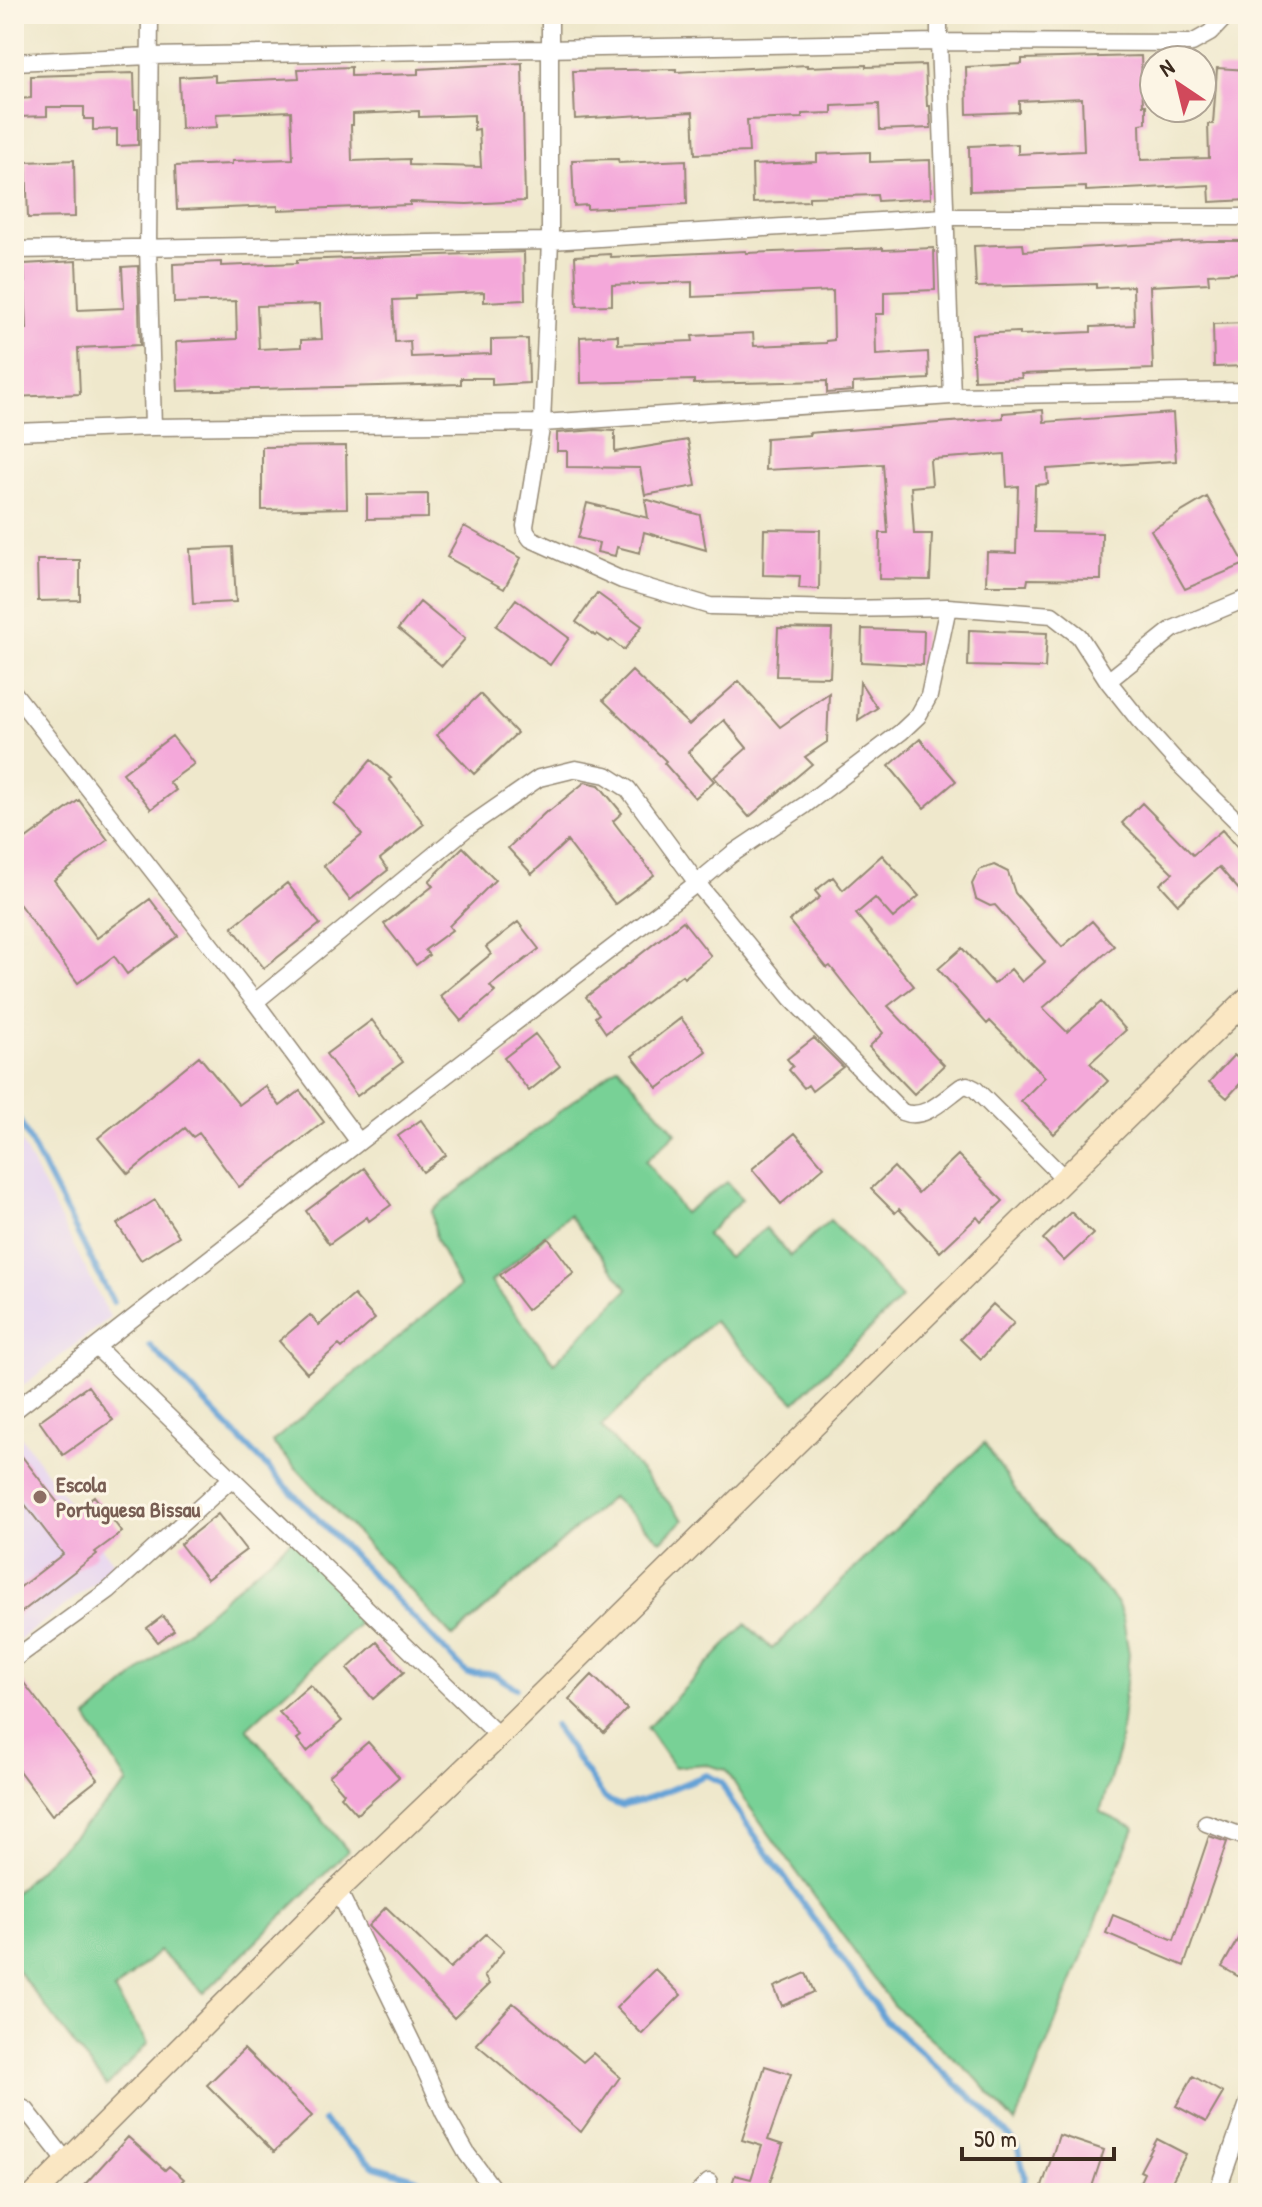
<svg xmlns="http://www.w3.org/2000/svg" width="1262" height="2207" font-family="'Patrick Hand',sans-serif">
	<style>
		.built { fill: #e5d3f1 }
		.green { fill: #78d196; stroke: #5a7e5a; stroke-width: 2; fill-rule: evenodd }
		.lines { fill: none; stroke-linecap: round; stroke-linejoin: round }
		.stream { stroke: #65a2d6; stroke-width: 6 }
		.building { fill: #f4a8da; fill-rule: evenodd }
		.minor-casing { stroke: #958975; stroke-width: 19 }
		.secondary-casing { stroke: #958975; stroke-width: 25 }
		.minor { stroke: #fff; stroke-width: 16 }
		.secondary { stroke: #fae7c3; stroke-width: 22 }
		.education-dot { fill: #8d6e63; stroke: #fcf5e5; stroke-width: 3 }
		.labels { text-anchor: middle; stroke-width: 6; stroke-linejoin: round; paint-order: stroke }
		.education-label { font-size: 22px; font-weight: bold; fill: #785e54; stroke: #fcf5e5; text-anchor: start }
	</style>
	<rect width="100%" height="100%" fill="#fcf5e5"/>
	<filter id="ink" filterUnits="userSpaceOnUse"><feTurbulence type="fractalNoise" baseFrequency=".0125" numOctaves="2"/><feDisplacementMap in="SourceGraphic" scale="16" xChannelSelector="R" yChannelSelector="G"/><feConvolveMatrix kernelMatrix="1 2 1 2 8 2 1 2 1" color-interpolation-filters="sRGB"/></filter>
	<filter id="wash" filterUnits="userSpaceOnUse"><feTurbulence type="fractalNoise" baseFrequency=".006" numOctaves="4" result="noise"/><feDisplacementMap in="SourceGraphic" scale="32" xChannelSelector="R" yChannelSelector="G"/><feGaussianBlur stdDeviation="1.8" result="paint"/><feColorMatrix in="noise" values="0 0 0 0 0 0 0 0 0 0 0 0 0 0 0 0 0 1.4 0 .05"/><feComposite in="paint" operator="in"/></filter>
	<g filter="url(#wash)">
		<rect width="100%" height="100%" fill="#efe8cc"/>
		<!-- built -->
		<path class="built" d="M14 1128 110 1317 14 1393Z
			M14 1427 116 1567 14 1644Z"/>
		<!-- green -->
		<path class="green" d="M618 1066 676 1133 646 1161 684 1213 727 1182 742 1199 706 1235 728 1258 766 1228 790 1256 830 1220 902 1298 795 1402 713 1321 601 1426 684 1520 661 1541 612 1497 453 1637 272 1442 459 1287 436 1239 432 1211ZM569 1215 628 1289 554 1363 491 1282Z
			M984 1443 1029 1510 1117 1602 1123 1619 1129 1654 1119 1750 1100 1812 1134 1828 1015 2123 977 2079 893 2005 749 1806 726 1770 704 1764 674 1767 647 1728 746 1624 772 1649Z
			M292 1539 369 1614 247 1728 348 1851 204 1993 159 1951 114 1991 148 2043 107 2087 14 1966V1893L128 1783 87 1718Z"/>
		<g class="lines">
			<!-- stream -->
			<path class="stream" d="M14 1110 113 1302
				M150 1346 467 1673 493 1674 516 1688
				M554 1726 605 1799 621 1806 641 1801 706 1775 721 1782 732 1803 886 2021 982 2107 1017 2145 1025 2176 1022 2193
				M324 2121 349 2146 374 2166 415 2178 445 2193"/>
		</g>
		<g id="blocks">
			<!-- building -->
			<path class="building" d="M1141 56 1143 105H1146V123L1140 124 1141 160 1209 158 1208 124H1213L1217 68 1248 70V200L1210 202 1209 185 1086 191V187L970 191 969 146 1018 144V154L1084 151 1082 98 1019 101V112L967 114 966 67 1022 64V59Z
				M522 63 525 201 467 204 410 202V205L278 210V206L177 210 175 166 232 164V161L293 159 291 111 216 114 217 127 181 129 179 77 215 75V82L299 78 298 69 351 67V76L418 74V69ZM419 111V117L474 115V130L479 129 481 167 409 165V159L352 161 351 125H353V114Z
				M807 65V67L866 65V67L925 65 927 106H930L931 128 880 130 879 104 832 106V113L802 114V118L747 120 749 152 695 154 693 112 575 119 573 71 676 69V72Z
				M134 73 135 109H138V145L117 146V129L93 130V119H84V107H47V116L17 117V99L31 98V76Z
				M870 152V162L930 160 931 198 878 201 877 195 809 197V201L753 203 752 165 817 162V154Z
				M618 159 619 163 686 160 687 204 587 209V205L574 206 572 160Z
				M74 160 75 217 28 218 26 162Z
				M1207 241H1248V272L1208 274 1209 283 1150 286 1153 369 1021 374 1022 378 974 380 972 334 1020 332V335L1091 332V327L1134 325 1133 286 1096 288V284L976 287 974 246 1023 244 1024 251Z
				M883 248V250L934 248 935 290 884 292V314H875L876 355 928 352 929 379 853 383V391L827 393V381L694 384V380L581 383 580 337 618 335V344L693 341 692 336 753 333 754 346 826 343V341L834 340 833 291 692 297V282L612 285V305L577 306 575 256 610 254 611 257 746 251V253Z
				M524 252 525 300 484 302V292L415 295V299L393 300 395 342 410 341 411 357 491 354V340L528 339 529 383 492 385V378H461V384L178 391 176 342 237 339 236 301 174 303 173 264 221 262V266L297 263V260ZM320 304 322 339 301 340V347L259 349 257 306Z
				M76 261 78 310 124 308 122 267 138 266 140 345 78 348 80 394 14 397V353H23V329H27L24 264Z
				M1248 323V366L1214 367 1213 324Z
				M1043 410 1044 422 1173 413 1176 461 1047 469 1048 484 1035 485 1034 532 1102 533 1101 580 1028 579 1027 585H986L987 552 1016 553 1018 486 1007 487 1005 454 932 459 930 461 932 485 911 487 914 534H932L930 580 879 579 880 533H888L883 464 765 470 766 438 810 435 809 433 1003 418V413Z
				M596 430 615 431V452L688 440 696 486 645 495 640 468 567 467V451H557V433Z
				M346 446 347 508 262 510V447Z
				M428 494V518L367 519V495Z
				M1207 497 1245 564 1185 589 1151 530Z
				M645 499 700 515 706 550 644 532 640 553 617 547 615 556 597 552 599 543 578 538 587 503 648 518Z
				M464 526 521 558 504 589 447 557Z
				M764 529 820 530 819 589 799 588 800 576 763 575Z
				M233 547 236 602 193 604 190 549Z
				M37 560H80V600L38 601Z
				M597 593 642 626 624 650 611 640 609 642 597 634 596 636 576 622Z
				M516 599 569 638 550 665 496 626Z
				M420 602 465 639 442 666 398 629Z
				M778 628 832 629 830 677 776 676Z
				M862 629 924 631 923 665 861 662Z
				M969 630 1047 633 1045 668 968 666Z
				M632 671 689 725 739 681 780 727 829 693 827 742 805 757 812 764 749 817 714 777 747 748 724 720 688 752 714 781 695 798 664 763 666 761 603 700Z
				M860 682 877 708 858 720Z
				M480 694 517 733 474 774 437 735Z
				M172 736 194 764 169 782 176 790 151 809 123 773Z
				M920 739 956 781 924 808 889 766Z
				M371 760 391 778 389 779 424 824 380 859 388 870 350 900 324 866 362 835 346 814 334 804Z
				M585 782 599 785 622 813 613 821 654 875 615 904 567 841 532 874 508 848 547 811 548 812Z
				M79 800 108 840 54 880 97 938 150 899 178 936 127 974 114 956 78 983 14 897V848Z
				M1142 803 1193 855 1222 830 1248 860V900L1219 867 1178 904 1160 884 1173 873 1122 823Z
				M463 847 495 880 449 926 452 930 425 950 429 955 416 965 384 924 433 886 429 881Z
				M882 855 919 896 893 918 875 898 856 914 914 986 888 1006 944 1065 914 1094 869 1047 883 1033 830 966 827 968 789 921 820 897 815 891 833 877 843 890Z
				M994 865 1008 872 1015 893 1062 947 1092 921 1114 946 1043 1008 1067 1032 1101 1002 1126 1030 1090 1063 1108 1081 1054 1134 1021 1101 1045 1077 990 1021 987 1024 938 969 962 948 994 984 1011 969 1022 982 1045 962 995 905 990 906 976 899 972 884 979 870Z
				M287 883 320 924 264 968 232 927Z
				M683 921 711 956 684 978 682 975 606 1033 595 1017 599 1014 586 997Z
				M518 922 539 949 490 986 495 992 461 1021 440 996 491 954 486 947Z
				M681 1018 706 1051 658 1088 632 1056Z
				M372 1020 403 1062 357 1096 326 1054Z
				M535 1034 560 1066 529 1091 504 1058Z
				M814 1038 843 1067 812 1091 808 1085 804 1088 789 1070 793 1066 787 1059Z
				M1234 1055 1248 1067V1075L1227 1098 1209 1082Z
				M199 1056 239 1105 265 1086 280 1106 300 1091 324 1122 239 1187 199 1133 193 1137 185 1128 128 1174 98 1138Z
				M421 1120 446 1155 423 1172 398 1136Z
				M795 1133 824 1167 781 1204 752 1169Z
				M958 1155 1003 1201 981 1222 977 1217 940 1252 899 1209 895 1213 871 1189 894 1167 918 1193Z
				M364 1168 391 1205 369 1221 367 1217 329 1244 306 1211Z
				M155 1200 179 1236 141 1260 117 1224Z
				M1071 1212 1093 1234 1064 1261 1043 1239Z
				M548 1238 574 1273 527 1310 500 1275Z
				M354 1295 375 1319 342 1348 339 1345 307 1373 279 1341 310 1315 319 1325Z
				M993 1304 1014 1323 981 1359 960 1339Z
				M88 1386 113 1420 63 1455 39 1421Z
				M14 1446 68 1516 94 1496 122 1532 95 1552 97 1554 14 1618V1592L63 1554 14 1490Z
				M218 1514 246 1550 207 1579 180 1544Z
				M163 1616 174 1630 158 1642 147 1628Z
				M377 1642 404 1672 373 1699 347 1669Z
				M14 1670 98 1779 52 1815 14 1764Z
				M592 1675 627 1709 604 1733 569 1699Z
				M310 1685 342 1721 307 1752 297 1739 301 1736 279 1712Z
				M368 1742 399 1777 357 1814 341 1796 344 1793 329 1776Z
				M1209 1836 1227 1842 1184 1966 1106 1933 1113 1915 1174 1940Z
				M386 1907 450 1968 486 1934 504 1950 484 1976 489 1984 454 2018 368 1926Z
				M1248 1921V1982L1222 1967Z
				M655 1969 681 1995 642 2034 616 2008Z
				M806 1973 814 1992 782 2006 774 1987Z
				M513 2003 583 2062 593 2053 620 2077 581 2132 476 2044Z
				M244 2049 312 2116 274 2152 207 2085Z
				M765 2066 791 2074 768 2140 783 2145 769 2185 782 2189V2193H729L735 2175 751 2179 762 2146 742 2140Z
				M1193 2076 1223 2093 1206 2122 1176 2106Z
				M1059 2135 1104 2150 1090 2193H1040Z
				M128 2137 165 2170 169 2166 184 2179 171 2193H77Z
				M1157 2139 1186 2154 1166 2193H1135L1144 2173 1140 2171Z"/>
		</g>
	</g>
	<g filter="url(#ink)">
		<use href="#blocks" fill-opacity="0" stroke="#958975" stroke-width="2"/>
		<g class="lines">
			<!-- minor casing -->
			<g class="minor-casing">
				<path id="minor" d="M150 14 148 247 153 427
					M550 14V241L542 423 525 526 526 532 531 539 622 580 710 606 844 609 948 607 1052 615 1079 636 1108 681 1139 720 1176 761 1248 832
					M939 14V42L952 396
					M14 62 150 56 939 42 1192 43 1210 33 1228 14
					M14 250 550 241 945 217H1248
					M14 432 153 427 542 423 952 396 1248 391
					M1108 681 1173 629 1248 598
					M14 693 255 1002 359 1142
					M255 1002 468 827 539 778 576 769 606 775 628 789 697 883 791 998 902 1112C924 1121 943 1100 961 1087L967 1085 975 1089 1064 1178
					M96 1347 499 1736
					M14 1411 359 1142 697 883 732 854 805 805 901 732 918 716 929 696 948 607
					M14 1659 109 1590 232 1478
					M1206 1823 1248 1838
					M338 1890 423 2065 444 2113 467 2154 496 2193
					M14 2104 26 2110 67 2162
					M698 2193 709 2182
					M1217 2193 1248 2103"/>
			</g>
			<!-- secondary casing -->
			<g class="secondary-casing">
				<path id="secondary" d="M36 2193 338 1890 499 1736 1248 998"/>
			</g>
			<!-- minor -->
			<use href="#minor" class="minor"/>
			<!-- secondary -->
			<use href="#secondary" class="secondary"/>
		</g>
	</g>
	<!-- markers -->
	<circle class="education-dot" cx="40" cy="1497" r="8"/>
	<g class="labels">
		<!-- education labels -->
		<g class="education-label">
			<text x="56" y="1492">Escola<tspan x="56" dy="25">Portuguesa Bissau</tspan></text>
		</g>
	</g>
	<!-- margin -->
	<rect width="1262" height="2207" fill="none" stroke="#fcf5e5" stroke-width="48"/>
	<!-- north arrow -->
	<g transform="translate(1178 84) rotate(325)"><circle r="38" fill="#fcf5e5" stroke="#afa495" stroke-width="2"/>
	<path d="M0-6L14 30L0 20L-14 30Z" fill="#d1495b"/>
	<text y="-12" font-size="22" font-weight="bold" text-anchor="middle" fill="#3b2a1e">N</text>
	</g>
	<!-- scale -->
	<path d="M962 2147v12h152v-12" fill="none" stroke="#3b2a1e" stroke-width="4"/>
	<text x="974" y="2147" font-size="24" fill="#3b2a1e" stroke="#fcf5e5" stroke-width="6" paint-order="stroke">50 m</text>
</svg>
